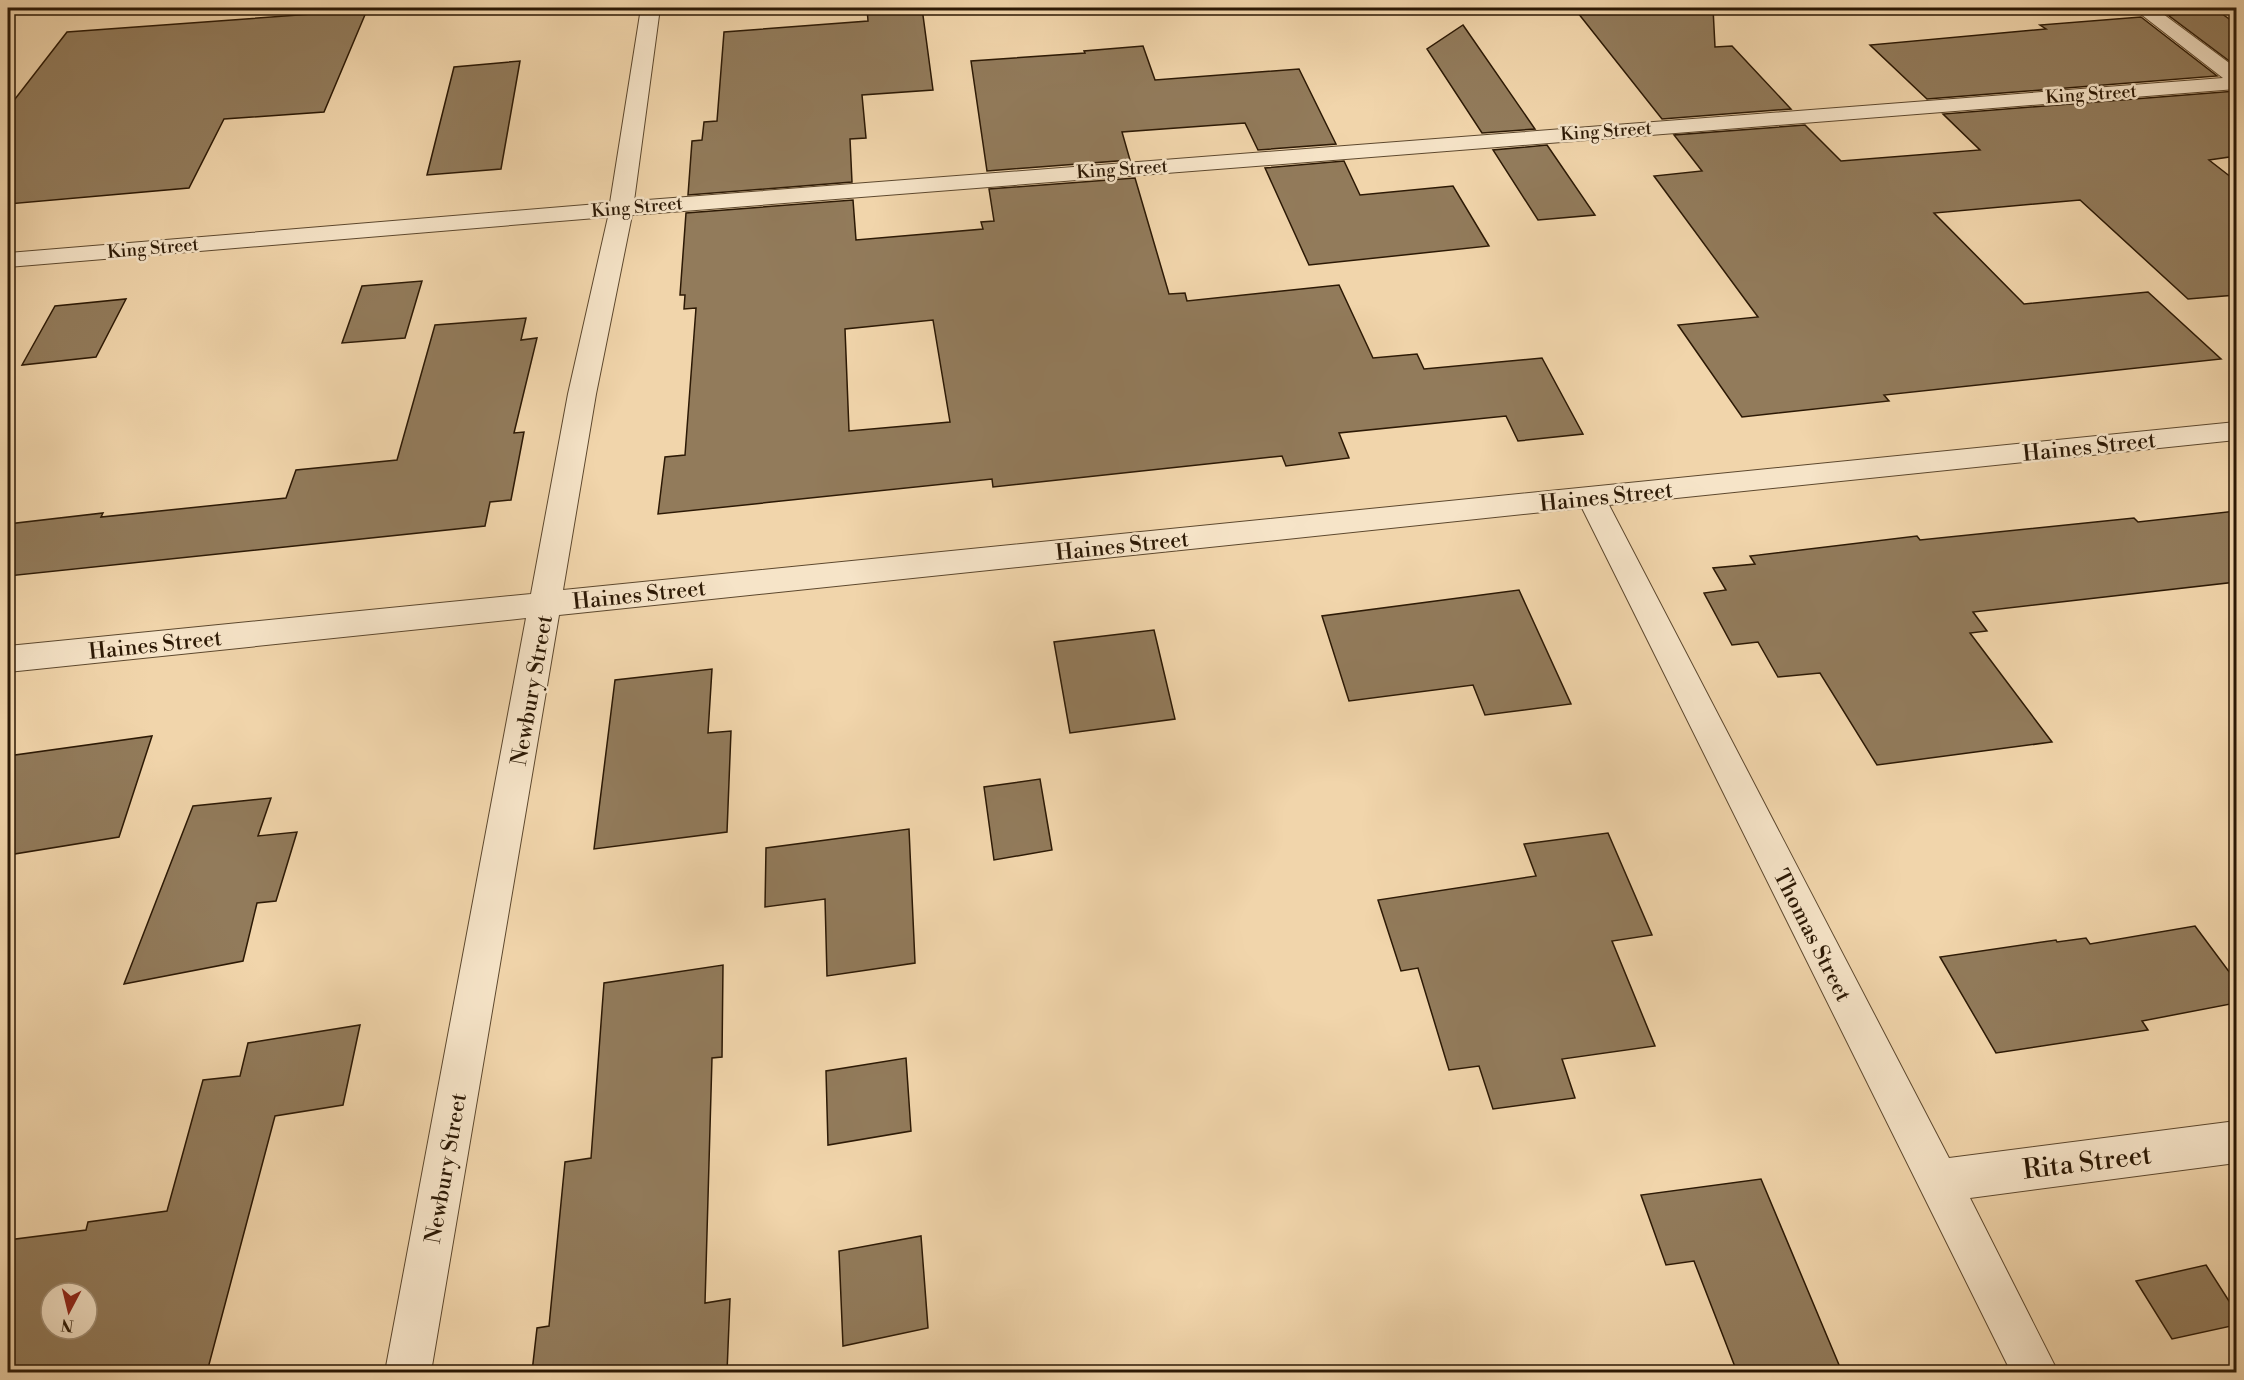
<svg xmlns="http://www.w3.org/2000/svg" width="2244" height="1380" font-family="'Libre Bodoni',serif">
	<style>
		.building { fill: #927b5b; stroke: #2c1905; stroke-width: 1.5; fill-rule: evenodd }
		.lines { fill: none; stroke-linecap: round; stroke-linejoin: round }
		.minor-casing { stroke: #5d482e; stroke-width: 2 }
		.minor { fill: #f6e4c8; fill-rule: evenodd }
		.labels { text-anchor: middle; stroke-width: 5; stroke-linejoin: round; paint-order: stroke }
		.far-street-label { font-size: 18px; fill: #2c1905; stroke: #f6e4c8 }
		.street-label { font-size: 22px; fill: #2c1905; stroke: #f6e4c8 }
		.near-street-label { font-size: 27px; fill: #2c1905; stroke: #f6e4c8 }
	</style>
	<rect width="100%" height="100%" fill="#f1d5ab"/>
	<filter id="stains"><feTurbulence type="fractalNoise" baseFrequency=".00333" numOctaves="4"/><feColorMatrix values="0 0 0 0 .2 0 0 0 0 .09 0 0 0 0 .02 0 0 0 .5 -.17"/></filter>
	<radialGradient id="worn" r=".72"><stop offset=".6" stop-color="#630" stop-opacity="0"/><stop offset="1" stop-color="#630" stop-opacity=".3"/></radialGradient>
	<!-- building -->
	<path class="building" d="M867 8H922L933 90 862 95 866 138 850 139 852 182 688 195 692 141 702 140 704 122 717 121 724 32 868 21Z
		M1574 8H1713L1715 47 1732 46 1791 109 1662 119Z
		M367 10 324 112 224 119 189 188 8 204V108L67 32Z
		M2218 11 2236 24V66L2168 15Z
		M2141 17 2217 76 1927 99 1870 45 2046 29 2040 25Z
		M1463 25 1535 129 1482 133 1427 49Z
		M1143 46 1155 80 1299 69 1336 144 1258 150 1245 123 1122 132 1130 160 987 171 971 61 1085 53 1084 51Z
		M520 61 501 169 427 175 454 67Z
		M2236 91V156L2209 160 2236 181V295L2188 299 2080 200 1934 213 2024 304 2148 292 2221 359 1884 395 1889 401 1742 417 1678 325 1758 317 1654 176 1702 171 1674 135 1805 125 1841 161 1980 150 1943 114Z
		M1547 145 1595 215 1538 220 1493 150Z
		M1344 161 1360 195 1453 186 1489 246 1309 265 1265 168Z
		M1135 178 1169 294 1185 293 1187 301 1339 285 1373 358 1417 354 1424 369 1542 358 1583 434 1518 441 1506 416 1339 433 1349 458 1286 466 1282 456 993 487 992 479 658 514 665 457 685 455 696 308 684 309 685 295H680L686 213 853 200 856 240 983 229 981 222 994 221 989 189ZM933 320 950 422 849 431 845 329Z
		M422 281 405 338 342 343 362 286Z
		M126 299 96 357 22 365 55 306Z
		M526 318 521 340 537 338 514 433 524 432 511 500 490 502 485 526 8 576V524L103 513 101 517 286 498 296 470 397 460 435 325Z
		M2236 511V582L1973 612 1987 631 1970 633 2052 742 1877 765 1820 673 1778 677 1758 642 1732 645 1704 593 1726 590 1713 568 1755 564 1750 556 1917 536 1920 540 2134 518 2138 522Z
		M1519 590 1571 704 1485 715 1473 685 1349 701 1322 616Z
		M1154 630 1175 719 1070 733 1054 642Z
		M712 669 708 733 731 731 727 832 594 849 615 680Z
		M152 736 119 837 8 855V756Z
		M1040 779 1052 850 994 860 984 787Z
		M271 798 258 836 297 832 276 901 257 903 243 961 124 984 193 806Z
		M909 829 915 963 827 976 825 899 765 907 766 848Z
		M1608 833 1652 935 1612 941 1655 1046 1562 1059 1575 1098 1493 1109 1479 1066 1449 1070 1418 968 1401 971 1378 900 1536 876 1524 844Z
		M2195 926 2236 981V1003L2142 1021 2148 1030 1996 1053 1940 957 2056 940 2057 942 2086 938 2090 944Z
		M723 965 722 1057 712 1058 705 1303 730 1299 727 1372H532L537 1328 549 1326 565 1162 591 1158 604 983Z
		M360 1025 343 1105 275 1116 207 1372H8V1240L86 1230 88 1222 167 1211 203 1080 240 1076 248 1043ZM51 1293H87V1329H51Z
		M906 1058 911 1131 828 1145 826 1071Z
		M1761 1179 1842 1372H1737L1694 1261 1666 1265 1641 1195Z
		M921 1236 928 1328 843 1346 839 1251Z
		M2206 1265 2236 1312V1325L2172 1339 2136 1281Z"/>
	<g class="lines">
		<!-- minor casing -->
		<g class="minor-casing">
			<path id="minor" d="M641 8H660L634 201 2223 78 2133 8H2155L2236 68V89L632 215 596 394 563 590 2236 422V440L1609 505 1949 1158 2236 1121V1163L1970 1198 2058 1372H2011L1582 508 559 615 431 1372H385L526 618 8 672V646L531 594 568 394 608 217 8 267V253L610 203Z"/>
		</g>
		<!-- minor -->
		<use href="#minor" class="minor"/>
	</g>
	<g class="labels">
		<!-- far-street labels -->
		<g class="far-street-label">
			<text transform="translate(2091 94) rotate(-4)" y="6">King Street</text>
			<text transform="translate(1606 131) rotate(-4)" y="6">King Street</text>
			<text transform="translate(1122 169) rotate(-4)" y="6">King Street</text>
			<text transform="translate(637 207) rotate(-5)" y="6">King Street</text>
			<text transform="translate(153 248) rotate(-5)" y="6">King Street</text>
		</g>
		<!-- street labels -->
		<g class="street-label">
			<text transform="translate(2089 446) rotate(-6)" y="8">Haines Street</text>
			<text transform="translate(1606 496) rotate(-6)" y="8">Haines Street</text>
			<text transform="translate(1122 545) rotate(-6)" y="8">Haines Street</text>
			<text transform="translate(639 594) rotate(-6)" y="8">Haines Street</text>
			<text transform="translate(155 644) rotate(-6)" y="8">Haines Street</text>
			<text transform="translate(531 690) rotate(-80)" y="8">Newbury Street</text>
			<text transform="translate(1813 935) rotate(63)" y="8">Thomas Street</text>
			<text transform="translate(445 1168) rotate(-80)" y="8">Newbury Street</text>
		</g>
		<!-- near-street labels -->
		<g class="near-street-label">
			<text transform="translate(2087 1162) rotate(-7)" y="9">Rita Street</text>
		</g>
	</g>
	<!-- margin -->
	<rect width="2244" height="1380" fill="none" stroke="#f1d5ab" stroke-width="30"/>
	<rect x="9" y="9" width="2226" height="1362" fill="none" stroke="#2c1905" stroke-width="3"/>
	<rect x="15" y="15" width="2214" height="1350" fill="none" stroke="#2c1905" stroke-width="1.5"/>
	<!-- north arrow -->
	<g transform="translate(69 1311) rotate(187)"><circle r="28" fill="#f6e4c8" stroke="#a5937a" stroke-width="1.5"/>
	<path d="M0-4.5L10 22L0 15L-10 22Z" fill="#8f2418"/>
	<text y="-9" font-size="16" font-weight="bold" text-anchor="middle" fill="#2c1905">N</text>
	</g>
	<rect width="100%" height="100%" filter="url(#stains)"/>
	<rect width="100%" height="100%" fill="url(#worn)"/>
</svg>
